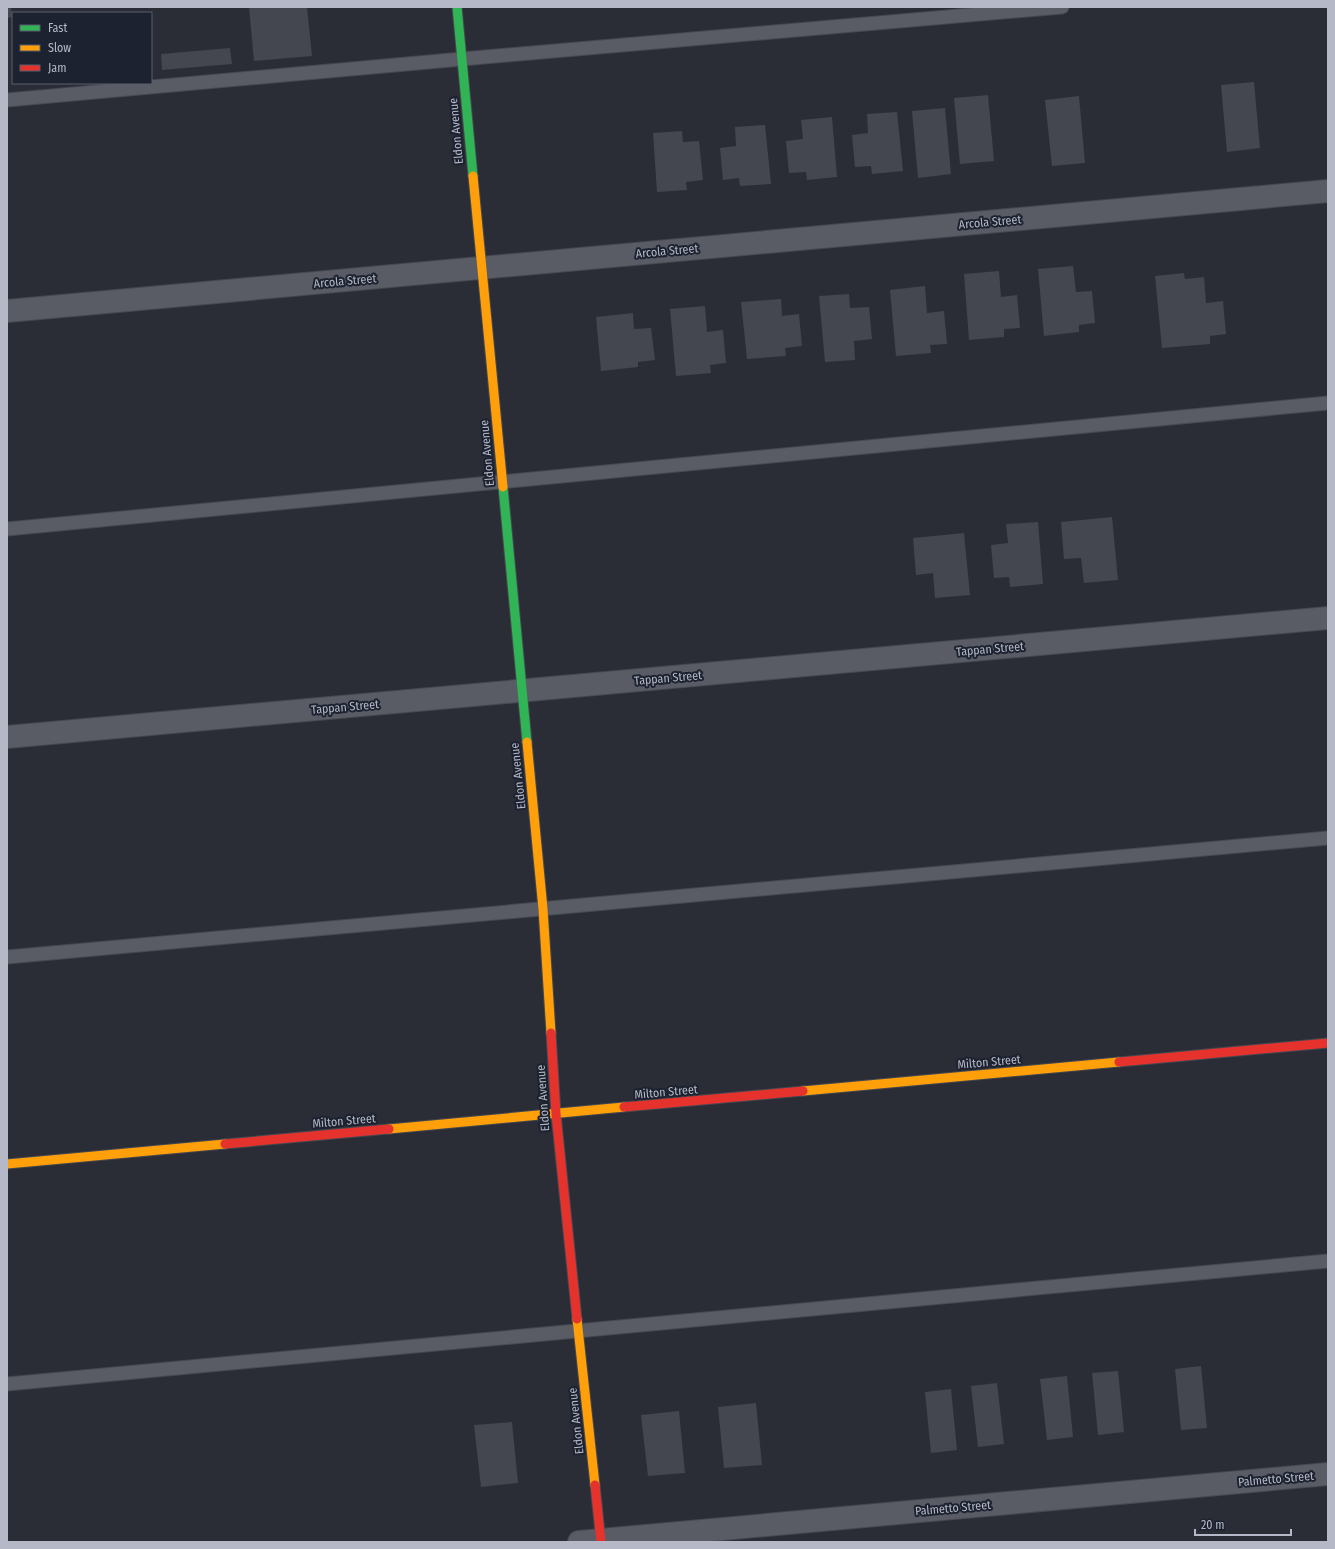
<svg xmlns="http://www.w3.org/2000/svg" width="1335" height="1549" font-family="'Fira Sans Condensed',sans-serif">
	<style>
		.building { fill: #44474f }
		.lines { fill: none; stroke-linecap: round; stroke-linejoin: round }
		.lane-casing { stroke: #464850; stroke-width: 15 }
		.street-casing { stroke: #464850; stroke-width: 24 }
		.fast-casing { stroke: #464850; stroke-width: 11 }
		.slow-casing { stroke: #464850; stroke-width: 11 }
		.jam-casing { stroke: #464850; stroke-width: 11 }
		.lane { stroke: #595c65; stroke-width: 13 }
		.street { stroke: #595c65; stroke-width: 22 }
		.fast { stroke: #30b455; stroke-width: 9 }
		.slow { stroke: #ff9f0a; stroke-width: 9 }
		.jam { stroke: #e5322d; stroke-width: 9 }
		.labels { text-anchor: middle; stroke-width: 4; stroke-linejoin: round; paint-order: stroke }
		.street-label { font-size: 12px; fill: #b4b8c7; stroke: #1d2231 }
	</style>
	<rect width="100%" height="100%" fill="#2a2d36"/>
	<!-- building -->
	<path class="building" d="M7 7H11L12 17 7 18Z
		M249 7H307L312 56 254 61Z
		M230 48 232 64 162 70 161 54Z
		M1254 82 1260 148 1227 152 1221 85Z
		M988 95 994 161 960 164 954 98Z
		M1079 96 1085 163 1052 166 1045 100Z
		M945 108 951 174 918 178 912 111Z
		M897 112 903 171 872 174 871 166 855 167 852 135 868 133 867 114Z
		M832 117 837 177 807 180 806 172 789 173 786 141 803 139 801 120Z
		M765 125 771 184 740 186 739 178 723 180 720 148 736 146 735 127Z
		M682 131 683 142 699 141 703 180 686 182 687 190 657 192 653 133Z
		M1073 266 1076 292 1092 291 1095 323 1079 325V332L1044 336 1038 269Z
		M999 271 1001 297 1017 295 1020 328 1004 329V337L969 340 964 274Z
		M1184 273 1185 279 1204 277 1206 303 1223 301 1226 334 1210 336V344L1162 348 1155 276Z
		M925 286 927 313 944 311 947 344 930 345 931 353 896 356 890 290Z
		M849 294 850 308 869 307 872 339 854 341 855 360 825 362 819 296Z
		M781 299 782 316 799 314 802 346 785 348 786 356 747 359 741 302Z
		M705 306 707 332 723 330 726 363 710 365 711 373 676 376 670 309Z
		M633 313 634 329 651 328 655 360 638 362V367L601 371 596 317Z
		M1112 517 1118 580 1084 583 1081 558 1064 559 1061 522Z
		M1038 522 1043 584 1010 587 1009 577 994 578 991 545 1008 543 1006 524Z
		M964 533 970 595 935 598 933 573 916 575 913 538Z
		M1201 1366 1207 1428 1181 1430 1175 1369Z
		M1118 1371 1124 1432 1098 1435 1092 1373Z
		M1067 1376 1073 1437 1047 1440 1040 1379Z
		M997 1383 1004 1444 978 1447 971 1386Z
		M951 1389 957 1450 931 1453 925 1392Z
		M756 1403 762 1465 724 1468 718 1407Z
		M679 1411 685 1473 648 1476 641 1415Z
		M512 1422 518 1483 481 1487 474 1425Z"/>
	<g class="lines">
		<!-- lane casing -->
		<g class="lane-casing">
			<path id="lane" d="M7 100 462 59 1062 7
				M7 529 1328 403
				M7 957 1328 838
				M7 1384 1328 1261"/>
		</g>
		<!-- street casing -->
		<g class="street-casing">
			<path id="street" d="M7 311 1328 191
				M7 737 1328 618
				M579 1542 1328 1474"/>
		</g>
		<!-- fast casing -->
		<g class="fast-casing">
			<path id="fast" d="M457 7 473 176
				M503 487 527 742"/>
		</g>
		<!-- slow casing -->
		<g class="slow-casing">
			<path id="slow" d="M473 176 503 487
				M527 742 543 909 551 1033
				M803 1091 1119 1062
				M389 1129 624 1107
				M7 1164 225 1144
				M577 1319 595 1485"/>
		</g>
		<!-- jam casing -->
		<g class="jam-casing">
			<path id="jam" d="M551 1033 556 1114 577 1319
				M1119 1062 1328 1043
				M624 1107 803 1091
				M225 1144 389 1129
				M595 1485 601 1542"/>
		</g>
		<!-- lane -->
		<use href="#lane" class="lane"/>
		<!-- street -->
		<use href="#street" class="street"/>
		<!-- fast -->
		<use href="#fast" class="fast"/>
		<!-- slow -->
		<use href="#slow" class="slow"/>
		<!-- jam -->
		<use href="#jam" class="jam"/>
	</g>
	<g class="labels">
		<!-- street labels -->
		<g class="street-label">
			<text transform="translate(456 131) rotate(-95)" y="4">Eldon Avenue</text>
			<text transform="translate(990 222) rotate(-5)" y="4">Arcola Street</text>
			<text transform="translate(667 251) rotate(-5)" y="4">Arcola Street</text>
			<text transform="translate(345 281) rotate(-5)" y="4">Arcola Street</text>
			<text transform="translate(487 453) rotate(-95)" y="4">Eldon Avenue</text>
			<text transform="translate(990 649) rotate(-5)" y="4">Tappan Street</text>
			<text transform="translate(668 678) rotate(-5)" y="4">Tappan Street</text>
			<text transform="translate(345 707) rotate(-5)" y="4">Tappan Street</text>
			<text transform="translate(518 776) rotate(-96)" y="4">Eldon Avenue</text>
			<text transform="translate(989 1062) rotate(-5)" y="4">Milton Street</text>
			<text transform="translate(666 1092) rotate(-5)" y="4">Milton Street</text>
			<text transform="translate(543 1098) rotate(-94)" y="4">Eldon Avenue</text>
			<text transform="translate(344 1121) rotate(-5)" y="4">Milton Street</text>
			<text transform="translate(576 1421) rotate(-96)" y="4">Eldon Avenue</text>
			<text transform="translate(1276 1479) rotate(-5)" y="4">Palmetto Street</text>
			<text transform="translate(953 1508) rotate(-5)" y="4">Palmetto Street</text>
		</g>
	</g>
	<!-- border -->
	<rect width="1335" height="1549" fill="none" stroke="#b4b8c7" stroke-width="16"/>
	<!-- legend -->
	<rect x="12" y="12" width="140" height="72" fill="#1d2231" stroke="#595e6d"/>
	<rect x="20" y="25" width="20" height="6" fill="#30b455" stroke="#595e6d"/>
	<text x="48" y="32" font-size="12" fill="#b4b8c7">Fast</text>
	<rect x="20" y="45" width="20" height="6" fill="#ff9f0a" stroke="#595e6d"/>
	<text x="48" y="52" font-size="12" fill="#b4b8c7">Slow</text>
	<rect x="20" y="65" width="20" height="6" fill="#e5322d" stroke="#595e6d"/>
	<text x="48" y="72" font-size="12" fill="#b4b8c7">Jam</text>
	<!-- scale -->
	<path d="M1195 1529v6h96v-6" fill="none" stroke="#b4b8c7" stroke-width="2"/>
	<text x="1201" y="1529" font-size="12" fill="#b4b8c7" stroke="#1d2231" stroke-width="3" paint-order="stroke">20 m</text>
</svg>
